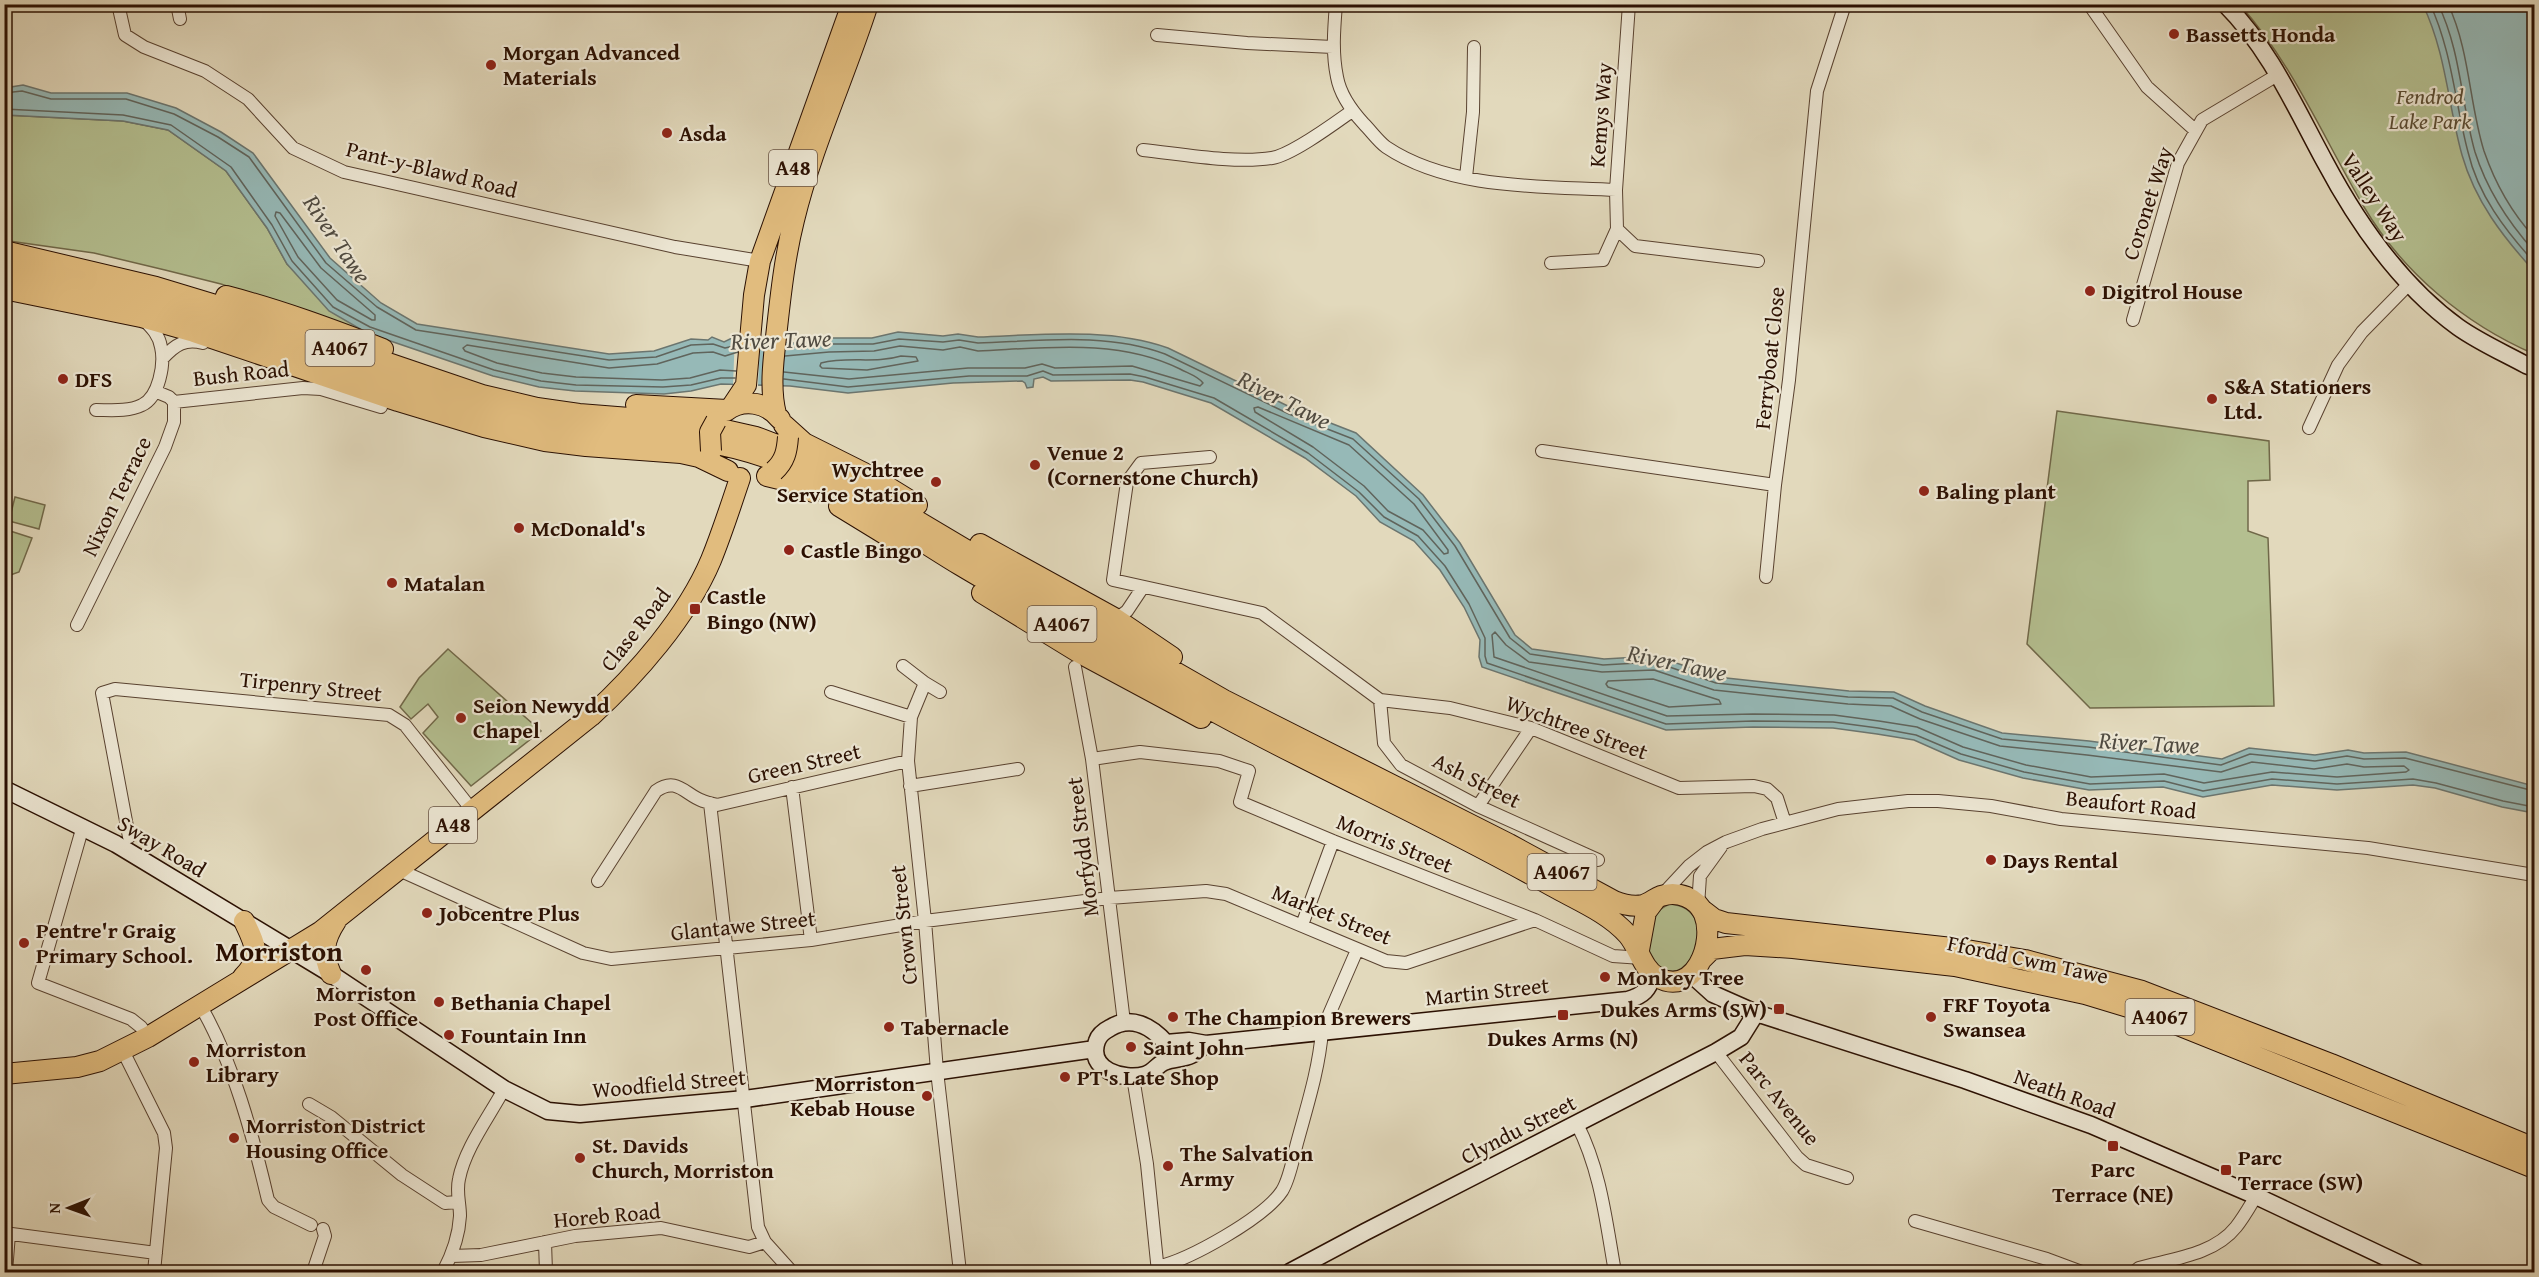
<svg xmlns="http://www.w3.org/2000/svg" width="2539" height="1277" font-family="'Gentium Book Plus',serif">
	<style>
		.green { fill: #b4bf90; stroke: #706849; stroke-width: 1.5 }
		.water { fill: #96b9b7; stroke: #6b756f; stroke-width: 1.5 }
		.pier { fill: #e2d9bc }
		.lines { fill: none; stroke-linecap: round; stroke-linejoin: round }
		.shore { stroke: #60645c; stroke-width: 1.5 }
		.street-casing { stroke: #594230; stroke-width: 14 }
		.secondary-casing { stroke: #2b1002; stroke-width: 19 }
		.primary-casing { stroke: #2b1002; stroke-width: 22 }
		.street { stroke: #ece6d3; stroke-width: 12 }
		.secondary { stroke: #ece6d3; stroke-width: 16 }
		.primary { stroke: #e1bc7e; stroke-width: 20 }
		.primary-bridge-casing { stroke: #2b1002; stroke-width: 22; stroke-linecap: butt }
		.primary-bridge { stroke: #e1bc7e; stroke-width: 20 }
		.poi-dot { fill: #8f2418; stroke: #ece6d3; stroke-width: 2 }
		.labels { text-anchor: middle; stroke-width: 4.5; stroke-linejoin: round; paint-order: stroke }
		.shield { fill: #ece6d3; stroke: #655041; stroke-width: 1.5 }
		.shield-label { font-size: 21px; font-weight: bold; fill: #2b1002 }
		.poi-label { font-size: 22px; font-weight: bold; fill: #2b1002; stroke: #ece6d3; text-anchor: start }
		.park-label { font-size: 22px; font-style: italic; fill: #5b4d34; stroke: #ece6d3 }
		.street-label { font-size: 22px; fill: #2b1002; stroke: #ece6d3 }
		.water-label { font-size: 24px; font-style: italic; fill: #504b41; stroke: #ece6d3 }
		.district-label { font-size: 28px; font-weight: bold; fill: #2b1002; stroke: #ece6d3 }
	</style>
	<rect width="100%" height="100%" fill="#e2d9bc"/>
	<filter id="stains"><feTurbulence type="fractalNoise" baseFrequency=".00333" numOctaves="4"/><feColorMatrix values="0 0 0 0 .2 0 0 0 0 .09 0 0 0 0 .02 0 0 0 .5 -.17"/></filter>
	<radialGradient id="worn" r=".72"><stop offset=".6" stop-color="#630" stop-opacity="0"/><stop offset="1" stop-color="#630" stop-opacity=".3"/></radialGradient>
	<!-- green -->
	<path class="green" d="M2240 5H2534V354C2465 324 2403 273 2364 207 2324 139 2293 64 2240 5Z
		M5 115 123 121 168 130 226 171 267 228 287 264 367 333 221 284 165 270 94 253 9 241 5 238Z
		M2057 411 2269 441 2270 480 2248 481V531L2268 538 2274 706 2090 708 2027 644Z
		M15 497 45 505 39 529 9 521Z
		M4 529 32 538 19 572 5 577Z
		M448 649 541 731 471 786 423 733 438 717 428 704 411 719 400 707 419 678Z
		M1670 904C1729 910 1683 1005 1652 960 1646 951 1648 929 1652 919 1656 911 1662 907 1670 904Z"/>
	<!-- water -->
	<path class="water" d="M2423 5H2534V271C2503 237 2475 201 2462 155 2448 105 2446 53 2423 5Z
		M23 85 51 93H127L176 108 221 132 253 153 330 258 381 303 417 324 609 354 654 351 691 339 708 340 712 337 724 342 732 338 793 343 827 338H872L898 332 943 336 958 334 978 337C1040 335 1108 327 1168 348L1292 408 1356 433 1423 495 1460 543 1515 635 1532 649 1604 659 1656 656 1717 677 1849 691 1894 692 1925 706 2002 733 2089 741 2222 759 2249 748 2315 755 2348 750 2364 753 2406 752 2534 786V813L2502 807 2435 788 2413 785 2337 790 2272 785 2203 797 2163 787 2089 790 2023 778 1959 760 1914 740 1877 734 1833 728 1753 727 1666 730 1482 667 1479 657 1480 640 1464 607 1440 570 1414 541 1380 522 1356 496 1305 458 1211 403 1143 382 1130 380 1051 381 1043 377 1034 379 1033 387 1027 388 1025 383 1022 381 953 383 848 393 790 386 721 384 691 391 664 394 575 391 539 387 493 376 367 333 329 311 287 264 267 228 226 171 168 130 123 121 5 115V88Z"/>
	<!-- pier -->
	<path class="pier" d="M735 335 760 337 758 386 733 385Z"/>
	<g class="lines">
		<!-- shore -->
		<path class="shore" d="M2430 4C2452 51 2455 103 2468 152 2478 195 2505 230 2534 262
			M2438 4C2461 51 2461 103 2475 152 2487 190 2508 222 2534 251
			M2448 4C2470 51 2469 103 2484 151 2495 183 2512 213 2534 237
			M4 93 22 91 51 99H126L174 114 218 137 249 157 326 263 377 307 416 330 609 360 656 357 691 345 713 344 725 348 738 345
			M4 109 123 115 171 125 231 167 272 225 292 261 333 307 370 327 494 370 541 381 576 385 663 387 691 385 721 378H735
			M276 212 280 213 321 268 375 315V320H372L337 300 298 257 275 216Z
			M786 348 828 344H873L899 339 943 342 959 340 978 343C1039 341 1107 332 1165 354L1289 414 1353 439 1419 499 1455 546 1510 638 1530 654 1603 665 1655 662 1716 683 1848 697 1893 698 1922 712 2002 739 2088 747 2221 765 2250 754 2315 761 2347 756 2364 759 2405 758 2534 791
			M901 356 916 357 918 361 867 370 822 368 820 366 821 363C848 356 875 364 901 356Z
			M736 371 720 370 690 378 662 380 576 377 542 373 497 363 465 351 463 348 467 345 609 368 657 364 693 353 713 352 725 356 738 352
			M784 372 849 379 968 368H1025L1042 364 1055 368 1132 366 1200 386 1203 383C1198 376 1187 373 1180 369 1118 338 1044 348 978 351L960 347 943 350 900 346 874 351 829 352 785 356
			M784 379 848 387 969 376H1027L1043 371 1053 375 1130 374 1145 377 1214 398 1308 453 1359 492 1384 517 1418 536 1445 566 1469 604 1485 638V656L1487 663 1666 724 1753 721 1833 722 1878 728 1916 735 1961 754 2024 772 2090 784 2164 781 2203 791 2272 779 2337 784 2413 779 2436 783 2503 801 2534 807
			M1258 407 1349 445 1414 504 1448 550V553L1444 554 1423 530 1388 511 1364 486 1313 447 1255 412 1254 408Z
			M1495 632 1506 645 1529 662 1602 672 1654 670 1714 690 1848 704 1891 706 1920 719 2000 746 2087 755 2221 772 2252 762 2314 769 2347 764 2364 767 2404 766 2409 770 2406 772 2337 777 2272 772 2204 783 2164 774 2091 777 2026 765 1963 747 1917 727 1879 721 1834 715 1753 714 1667 716 1494 657 1492 635Z
			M1653 679 1719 700 1721 704 1669 707 1608 687 1606 684 1608 681Z"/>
		<!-- street casing -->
		<g class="street-casing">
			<path id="street" d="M118 4 125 35 144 47 205 71 248 99 293 148 344 172 675 247 760 261
				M177 4 180 19
				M1336 4C1334 29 1332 53 1337 77 1340 94 1352 111 1364 124 1371 131 1378 141 1386 147 1450 190 1542 186 1616 190
				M2091 7 2147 87 2196 131
				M1157 35 1247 43 1333 47
				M1143 150C1181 154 1235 164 1272 158 1292 155 1335 123 1352 111
				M1466 177 1473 112 1474 47
				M1617 229 1635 246 1758 261
				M1551 263 1603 260 1617 229 1616 190 1629 4
				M2133 320 2178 163 2202 120 2279 74
				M163 358C175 345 185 338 203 343
				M174 402 303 388 321 389 381 407
				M96 410C110 410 128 412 142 405 159 397 165 364 161 347 159 335 152 328 144 320
				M2309 428 2338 365 2362 332 2408 285
				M1542 451 1775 485 1789 380 1817 91 1845 4
				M1210 457 1141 463 1127 482 1113 580 1262 613 1380 700 1450 708 1531 728 1679 788 1754 786 1767 789 1777 798 1785 823
				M1766 577 1775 485
				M1116 619 1127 611 1143 587
				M77 625 165 447 174 422V402L169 397 157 392
				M903 666 925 683 940 692
				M1075 667 1092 759 1124 1022
				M925 683 911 717 908 761 925 921 937 1071 960 1272
				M831 692 911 717
				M1380 700 1384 743 1401 765 1478 806 1598 860
				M1092 759 1140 752 1219 761 1249 771 1240 802 1333 841 1535 920 1613 956 1642 958
				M910 786 1018 769
				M792 787 811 940
				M710 803 758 1227 765 1242 792 1272
				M1478 806 1531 728
				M83 826 38 983 131 1019 141 1027 148 1037
				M129 837 102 693 115 689 389 715 405 725 472 810
				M397 869 583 953 611 959 811 940 925 921 1109 898 1206 891 1226 894 1386 961 1406 963 1535 920
				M598 881 656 791C677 776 685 795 703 801 708 803 713 804 717 805L908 761
				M1662 895 1689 866 1707 852 1726 842 1762 829 1838 809 1908 801H1938L1991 806 2061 819 2368 848 2534 875
				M1698 906 1700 876 1721 847
				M1302 925 1333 841
				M200 1005C233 1061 253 1136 268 1200L274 1207 311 1225
				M1329 1030 1328 1017 1357 950
				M123 1051 164 1133 166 1148 154 1272
				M1716 1052 1797 1157 1806 1165 1847 1178
				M1133 1077 1147 1164 1158 1272
				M309 1104 331 1117 402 1175 445 1203 457 1202
				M1577 1124C1601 1171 1606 1222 1615 1272
				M1915 1221 2047 1259 2082 1272
				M4 1233 156 1253
				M545 1242 546 1272
				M452 1256 481 1255 575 1236 661 1228 749 1247 765 1242
				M1157 1267C1189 1260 1264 1218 1282 1191 1290 1178 1293 1158 1297 1143 1307 1106 1319 1069 1322 1031
				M6 1272 9 1234
				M313 1272 325 1236 323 1229
				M443 1272C452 1255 459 1235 460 1216 460 1203 456 1192 459 1179 465 1148 489 1117 504 1089
				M2134 1272 2139 1268C2171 1259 2214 1255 2236 1227 2244 1217 2250 1206 2256 1196"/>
		</g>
		<!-- secondary casing -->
		<g class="secondary-casing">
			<path id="secondary" d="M2225 4C2270 49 2295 107 2325 162 2358 224 2400 285 2458 327 2479 342 2504 353 2526 365L2534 368
				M4 789 116 844 331 974 504 1089 548 1111 580 1114 745 1099 1095 1049
				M1692 975 1713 994 1756 1013 1965 1080 2091 1125 2256 1196 2417 1272
				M1166 1043 1189 1041 1206 1044 1628 1000C1644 995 1648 990 1653 975
				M1166 1043C1151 1026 1131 1015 1110 1028 1104 1031 1099 1035 1097 1041 1086 1070 1124 1081 1145 1075 1154 1072 1157 1065 1164 1062 1172 1058 1183 1059 1191 1055 1196 1053 1201 1047 1206 1044
				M1290 1272 1365 1232 1716 1052 1741 1037 1756 1013"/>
		</g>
		<!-- primary casing -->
		<g class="primary-casing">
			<path id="primary" d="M4 251 156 287 232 310 482 395 537 408 579 414 680 422 725 430 756 437 785 448 835 472 1067 610 1224 700 1509 844 1614 901C1624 905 1633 907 1643 905 1650 903 1655 898 1661 896 1678 890 1697 898 1704 914 1716 943 1694 998 1657 977 1642 968 1639 948 1628 935 1609 913 1577 900 1552 886 1424 814 1290 756 1163 683 1096 643 1027 605 960 565 902 530 847 489 784 464 688 425 583 436 484 410 398 388 316 353 232 326 158 302 81 285 4 270
				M4 289 141 317 194 332 398 401 484 427 545 441 586 446 681 453 699 457 728 471
				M226 296C280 310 331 329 383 349
				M636 405 727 410
				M732 406 746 385 754 295 760 261 852 4
				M726 411C743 398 767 402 780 419
				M776 414C769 387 774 356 777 328 781 292 785 256 794 220 812 146 845 76 868 4
				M784 425 804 443 870 476 917 505
				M767 476 800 484 813 492
				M839 506 906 547
				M980 544 1116 619 1172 657
				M982 593 1078 652 1201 718
				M1701 909 1714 919 1726 923 1961 949 2025 960 2142 991 2331 1064 2534 1148
				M1639 950 1646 912 1655 900
				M1701 960 1712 949 1745 945 1793 948 1955 966 2085 994 2148 1013 2534 1168
				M331 974C322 953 323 941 336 921
				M243 977C263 958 255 944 244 921
				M4 1074 77 1067 100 1061 148 1037 320 932 591 716C636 675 687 617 711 560 722 533 731 505 740 478"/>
		</g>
		<!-- street -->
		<use href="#street" class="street"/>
		<!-- secondary -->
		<use href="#secondary" class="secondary"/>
		<!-- primary -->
		<use href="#primary" class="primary"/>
		<!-- primary-bridge casing -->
		<g class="primary-bridge-casing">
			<path id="primary-bridge" d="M711 451 710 432 716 421
				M774 471C785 461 787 451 788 437"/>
		</g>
		<!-- primary-bridge -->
		<use href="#primary-bridge" class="primary-bridge"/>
	</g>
	<!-- markers -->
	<g class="poi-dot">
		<circle cx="2174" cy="34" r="6"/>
		<circle cx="491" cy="65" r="6"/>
		<circle cx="667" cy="133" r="6"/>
		<circle cx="2090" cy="291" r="6"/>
		<circle cx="63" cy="379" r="6"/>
		<circle cx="2212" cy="399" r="6"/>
		<circle cx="1035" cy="465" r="6"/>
		<circle cx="936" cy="482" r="6"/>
		<circle cx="1924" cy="491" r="6"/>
		<circle cx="519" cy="528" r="6"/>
		<circle cx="789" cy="550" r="6"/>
		<circle cx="392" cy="583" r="6"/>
		<rect x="689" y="603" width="12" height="12" rx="3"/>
		<circle cx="461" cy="718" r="6"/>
		<circle cx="1991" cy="860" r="6"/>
		<circle cx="427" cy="913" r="6"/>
		<circle cx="24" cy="943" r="6"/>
		<circle cx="366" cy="970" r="6"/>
		<circle cx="1605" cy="977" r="6"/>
		<circle cx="439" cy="1002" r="6"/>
		<rect x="1773" y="1003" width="12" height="12" rx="3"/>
		<rect x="1557" y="1009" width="12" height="12" rx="3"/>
		<circle cx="1173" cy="1017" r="6"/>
		<circle cx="1931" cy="1017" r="6"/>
		<circle cx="889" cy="1027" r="6"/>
		<circle cx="449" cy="1035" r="6"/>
		<circle cx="1131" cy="1047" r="6"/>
		<circle cx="194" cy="1062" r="6"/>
		<circle cx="1065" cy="1077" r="6"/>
		<circle cx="927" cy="1096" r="6"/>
		<circle cx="234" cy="1138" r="6"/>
		<rect x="2107" y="1140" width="12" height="12" rx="3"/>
		<circle cx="580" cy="1158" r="6"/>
		<circle cx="1168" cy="1166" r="6"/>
		<rect x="2220" y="1164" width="12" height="12" rx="3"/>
	</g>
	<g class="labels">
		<!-- shield labels -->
		<g class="shield">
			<rect x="769" y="150" width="48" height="36" rx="4.5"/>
			<rect x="305.5" y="330" width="69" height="36" rx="4.5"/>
			<rect x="1027.5" y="606" width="69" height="36" rx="4.5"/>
			<rect x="429" y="807" width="48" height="36" rx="4.5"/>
			<rect x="1527.5" y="854" width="69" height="36" rx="4.5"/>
			<rect x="2125.5" y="999" width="69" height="36" rx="4.5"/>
		</g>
		<g class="shield-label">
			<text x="793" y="175">A48</text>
			<text x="340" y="355">A4067</text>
			<text x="1062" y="631">A4067</text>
			<text x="453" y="832">A48</text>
			<text x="1562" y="879">A4067</text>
			<text x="2160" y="1024">A4067</text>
		</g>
		<!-- poi labels -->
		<g class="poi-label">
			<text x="2186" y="42">Bassetts Honda</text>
			<text x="503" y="60">Morgan Advanced<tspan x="503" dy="25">Materials</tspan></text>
			<text x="679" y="141">Asda</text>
			<text x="2102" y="299">Digitrol House</text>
			<text x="75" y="387">DFS</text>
			<text x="2224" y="394">S&amp;A Stationers<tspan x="2224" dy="25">Ltd.</tspan></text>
			<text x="1047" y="460">Venue 2<tspan x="1047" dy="25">(Cornerstone Church)</tspan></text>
			<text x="924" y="477" text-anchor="end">Wychtree<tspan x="924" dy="25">Service Station</tspan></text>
			<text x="1936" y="499">Baling plant</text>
			<text x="531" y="536">McDonald's</text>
			<text x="801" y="558">Castle Bingo</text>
			<text x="404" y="591">Matalan</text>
			<text x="707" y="604">Castle<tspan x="707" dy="25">Bingo (NW)</tspan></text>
			<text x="473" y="713">Seion Newydd<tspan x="473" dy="25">Chapel</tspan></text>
			<text x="2003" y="868">Days Rental</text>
			<text x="439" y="921">Jobcentre Plus</text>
			<text x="36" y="938">Pentre'r Graig<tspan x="36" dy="25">Primary School.</tspan></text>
			<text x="1617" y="985">Monkey Tree</text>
			<text x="366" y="1001" text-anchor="middle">Morriston<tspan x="366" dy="25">Post Office</tspan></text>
			<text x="451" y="1010">Bethania Chapel</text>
			<text x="1943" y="1012">FRF Toyota<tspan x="1943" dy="25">Swansea</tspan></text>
			<text x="1767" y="1017" text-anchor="end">Dukes Arms (SW)</text>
			<text x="1185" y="1025">The Champion Brewers</text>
			<text x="901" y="1035">Tabernacle</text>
			<text x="461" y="1043">Fountain Inn</text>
			<text x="1563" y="1046" text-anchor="middle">Dukes Arms (N)</text>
			<text x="1143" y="1055">Saint John</text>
			<text x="206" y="1057">Morriston<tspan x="206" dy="25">Library</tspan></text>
			<text x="1077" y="1085">PT's Late Shop</text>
			<text x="915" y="1091" text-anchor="end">Morriston<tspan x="915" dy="25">Kebab House</tspan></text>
			<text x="246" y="1133">Morriston District<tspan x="246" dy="25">Housing Office</tspan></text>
			<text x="592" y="1153">St. Davids<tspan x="592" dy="25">Church, Morriston</tspan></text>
			<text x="1180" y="1161">The Salvation<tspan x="1180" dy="25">Army</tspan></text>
			<text x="2238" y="1165">Parc<tspan x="2238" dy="25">Terrace (SW)</tspan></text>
			<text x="2113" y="1177" text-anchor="middle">Parc<tspan x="2113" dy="25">Terrace (NE)</tspan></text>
		</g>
		<!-- park labels -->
		<g class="park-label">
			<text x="2430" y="104">Fendrod<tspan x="2430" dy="25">Lake Park</tspan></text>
		</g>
		<!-- street labels -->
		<g class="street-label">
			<text transform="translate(1600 115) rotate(-86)" y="8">Kemys Way</text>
			<text transform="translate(432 169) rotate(14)" y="8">Pant-y-Blawd Road</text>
			<text transform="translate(2375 197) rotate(57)" y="8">Valley Way</text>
			<text transform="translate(2147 203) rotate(-72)" y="8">Coronet Way</text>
			<text transform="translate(1769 358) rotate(-84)" y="8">Ferryboat Close</text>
			<text transform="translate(241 373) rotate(-6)" y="8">Bush Road</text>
			<text transform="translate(116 496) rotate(-64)" y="8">Nixon Terrace</text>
			<text transform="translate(635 629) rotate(-52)" y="8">Clase Road</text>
			<text transform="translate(311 686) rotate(6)" y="8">Tirpenry Street</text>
			<text transform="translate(1577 727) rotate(20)" y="8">Wychtree Street</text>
			<text transform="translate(804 763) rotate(-13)" y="8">Green Street</text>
			<text transform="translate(1477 780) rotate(27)" y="8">Ash Street</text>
			<text transform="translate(2131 804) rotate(6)" y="8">Beaufort Road</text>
			<text transform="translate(1395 843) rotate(22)" y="8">Morris Street</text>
			<text transform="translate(162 846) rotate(31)" y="8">Sway Road</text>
			<text transform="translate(1082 847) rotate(-97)" y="8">Morfydd Street</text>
			<text transform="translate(1332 914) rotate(22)" y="8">Market Street</text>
			<text transform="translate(743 925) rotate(-6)" y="8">Glantawe Street</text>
			<text transform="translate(903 925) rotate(-96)" y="8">Crown Street</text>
			<text transform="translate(2028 959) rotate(12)" y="8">Ffordd Cwm Tawe</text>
			<text transform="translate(1487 991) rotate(-6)" y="8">Martin Street</text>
			<text transform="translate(669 1083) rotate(-5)" y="8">Woodfield Street</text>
			<text transform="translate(2065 1093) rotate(20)" y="8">Neath Road</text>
			<text transform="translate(1780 1098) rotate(51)" y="8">Parc Avenue</text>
			<text transform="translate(1518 1129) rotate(-27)" y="8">Clyndu Street</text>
			<text transform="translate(607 1215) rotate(-5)" y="8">Horeb Road</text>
		</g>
		<!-- water labels -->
		<g class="water-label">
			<text transform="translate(337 239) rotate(56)" y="8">River Tawe</text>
			<text transform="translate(781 340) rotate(-2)" y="8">River Tawe</text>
			<text transform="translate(1284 400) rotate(27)" y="8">River Tawe</text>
			<text transform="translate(1677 663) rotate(12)" y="8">River Tawe</text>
			<text transform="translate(2149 743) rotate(3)" y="8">River Tawe</text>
		</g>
		<!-- district labels -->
		<g class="district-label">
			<text x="279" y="961">Morriston</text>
		</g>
	</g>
	<!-- margin -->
	<rect width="2539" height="1277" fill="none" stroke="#e2d9bc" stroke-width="24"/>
	<rect x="6" y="6" width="2527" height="1265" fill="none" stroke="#2b1002" stroke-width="3"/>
	<rect x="12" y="12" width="2515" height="1253" fill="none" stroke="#2b1002" stroke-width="1.5"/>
	<!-- north arrow -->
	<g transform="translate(69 1208) rotate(269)" stroke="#ece6d3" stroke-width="4.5" paint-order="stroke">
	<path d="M0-4.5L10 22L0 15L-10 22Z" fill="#2b1002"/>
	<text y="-9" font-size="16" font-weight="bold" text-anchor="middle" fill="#2b1002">N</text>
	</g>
	<rect width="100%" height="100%" filter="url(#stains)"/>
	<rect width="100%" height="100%" fill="url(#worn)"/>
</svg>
